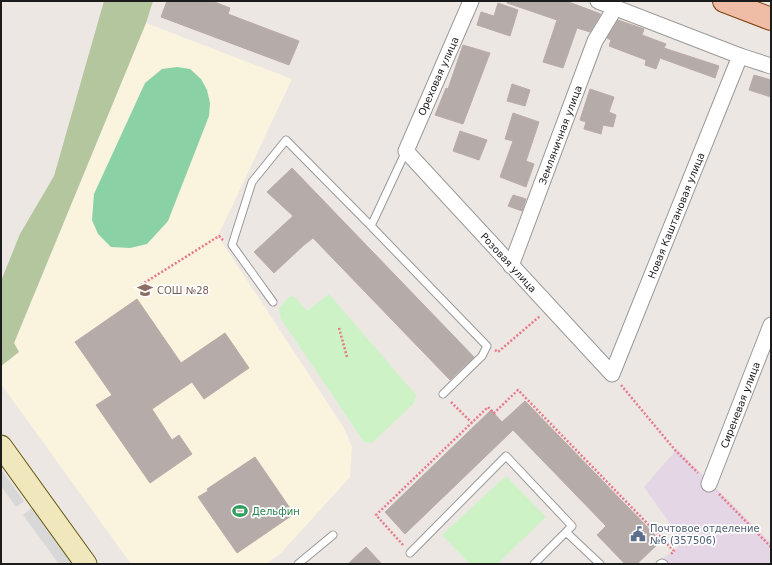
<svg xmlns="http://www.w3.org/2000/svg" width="772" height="565" font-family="'DejaVu Sans',sans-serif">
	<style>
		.industrial { fill: #e4d6e4 }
		.education { fill: #faf3de }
		.forest { fill: #b3c69d }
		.park { fill: #ccf2c5 }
		.pitch { fill: #8ad2a5 }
		.parking { fill: #d8d8d8 }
		.building { fill: #b5aca9; stroke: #bcaba7 }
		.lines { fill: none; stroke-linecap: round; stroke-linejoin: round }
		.lane-casing { stroke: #999; stroke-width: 9 }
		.street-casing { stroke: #999; stroke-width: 17 }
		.secondary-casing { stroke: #645912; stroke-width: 23 }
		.primary-casing { stroke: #824212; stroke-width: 24 }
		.path { stroke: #e87988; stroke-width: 2.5; stroke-dasharray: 2 2; stroke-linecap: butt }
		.lane { stroke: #fff; stroke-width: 7 }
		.street { stroke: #fff; stroke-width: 15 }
		.secondary { stroke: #f1e7bd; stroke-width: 21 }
		.primary { stroke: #efbda5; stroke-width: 22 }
		.labels { text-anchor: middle; stroke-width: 3.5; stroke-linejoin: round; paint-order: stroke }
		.street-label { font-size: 10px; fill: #1c1c1c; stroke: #fff }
		.education-label { font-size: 10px; fill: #785e54; stroke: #fff; text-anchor: start }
		.leisure-label { font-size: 10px; fill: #27864d; stroke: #fff; text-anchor: start }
		.service-label { font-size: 10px; fill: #4e5e75; stroke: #fff; text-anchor: start }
	</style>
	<rect width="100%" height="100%" fill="#ece7e3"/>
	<!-- industrial -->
	<path class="industrial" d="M677 449 771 543V564H653L674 551 683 542 644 487Z"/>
	<!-- education -->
	<path class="education" d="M146 23 292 79 218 236 344 428 352 447 350 477 281 553 266 564H131L1 384V366L19 352 14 344Z"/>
	<!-- forest -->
	<path class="forest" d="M104 1H153L146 23 14 343 19 352 1 366V281L20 234 54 176Z"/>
	<!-- park -->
	<path class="park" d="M329 294 416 395 414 403 372 443 364 442 281 319 279 308 290 296 295 297 307 311Z
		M506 476 546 517 497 564H470L442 535Z"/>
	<!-- pitch -->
	<path class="pitch" d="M177 67 190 69 201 79 207 90 210 103 209 116 168 221 147 244 130 248 111 247 98 234 92 220 94 194 145 83 162 69Z"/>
	<!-- parking -->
	<path class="parking" d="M1 469 24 501 16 507 1 486Z
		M32 508 73 564H59L23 515Z"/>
	<!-- building -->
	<path class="building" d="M167 1H212L230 8 228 14 299 41 289 65 161 17Z
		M507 1H566L601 14 590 32 577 28 563 68 543 62 557 20 507 3Z
		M498 3 518 10 510 36 477 25 481 12 494 16Z
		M618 20 644 29 642 35 666 44 664 48 719 66 715 78 660 58 656 69 645 65 646 60 609 46 611 40 607 38Z
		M463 45 490 53 463 124 435 115 446 88 448 89Z
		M754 75 771 80V97L749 90Z
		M512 84 530 90 525 106 507 101Z
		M590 89 614 97 609 112 616 115 613 127 603 125 601 134 584 129 586 122 580 120Z
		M513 113 539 122 526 161 534 164 526 187 500 177 513 141 505 139Z
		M460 131 487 140 479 160 453 151Z
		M292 168 474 357 450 380 313 238 304 245 274 273 254 252 293 216 267 192Z
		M513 195 526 199 522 211 508 206Z
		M137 299 181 363 225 333 249 368 204 399 192 382 152 409 172 440 179 435 192 454 150 483 96 405 112 395 75 342Z
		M525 401 661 541 637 564H625L597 535 606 526 513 430 405 534 385 512 491 410 502 422Z
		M255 457 294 514 237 553 198 497 208 491 207 489Z
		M366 547 382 564H348Z"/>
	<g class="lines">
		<!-- lane casing -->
		<g class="lane-casing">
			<path id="lane" d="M371 226 487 346 482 356 443 394
				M273 302 232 245 252 182 286 140 371 226 406 151
				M410 553 506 456 572 526
				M298 564 333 535
				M534 564 572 526 566 532 600 564
				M660 564 662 563 664 564"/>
		</g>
		<!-- street casing -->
		<g class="street-casing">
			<g id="street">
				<path id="s1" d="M471 1 406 151 612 374 740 56"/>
				<path d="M598 1 740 56 771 66"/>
				<path id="s2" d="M511 266 595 41 615 8"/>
				<path id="s3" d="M709 484 771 325"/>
			</g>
		</g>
		<!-- secondary casing -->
		<g class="secondary-casing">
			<path id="secondary" d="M1 446 86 564"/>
		</g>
		<!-- primary casing -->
		<g class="primary-casing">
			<path id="primary" d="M724 1 771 19"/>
		</g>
		<!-- path -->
		<path class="path" d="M141 285 219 236 223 240
			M339 328 347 357
			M495 350 498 352 540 316
			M621 385 675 450 698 473
			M451 402 472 423
			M719 494 771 547
			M403 545 376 515 488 407 494 413 518 390 674 551 670 555"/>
		<!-- lane -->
		<use href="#lane" class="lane"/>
		<!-- street -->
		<use href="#street" class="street"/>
		<!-- secondary -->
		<use href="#secondary" class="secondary"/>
		<!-- primary -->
		<use href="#primary" class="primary"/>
	</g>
	<!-- icons -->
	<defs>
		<g id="school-bare" transform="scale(1.2)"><path d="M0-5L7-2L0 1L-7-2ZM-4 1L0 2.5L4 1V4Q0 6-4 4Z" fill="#8d6e63" stroke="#fff" stroke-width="2.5" paint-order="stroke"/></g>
		<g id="stadium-bare" transform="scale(1.2)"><path d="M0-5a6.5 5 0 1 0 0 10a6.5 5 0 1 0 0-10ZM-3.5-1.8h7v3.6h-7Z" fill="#2e9e5b" stroke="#fff" stroke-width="2.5" paint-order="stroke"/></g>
		<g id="civic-bare" transform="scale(1.2)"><path d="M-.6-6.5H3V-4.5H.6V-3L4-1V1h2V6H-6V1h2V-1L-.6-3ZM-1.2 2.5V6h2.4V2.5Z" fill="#5c6f8a" stroke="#fff" stroke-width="2.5" paint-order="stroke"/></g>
	</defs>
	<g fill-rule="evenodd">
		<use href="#school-bare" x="145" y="290"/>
		<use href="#stadium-bare" x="240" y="511"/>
		<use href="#civic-bare" x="638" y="534"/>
	</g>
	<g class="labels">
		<!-- street labels -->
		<g class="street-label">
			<text transform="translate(438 76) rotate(-66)" y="4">Ореховая улица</text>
			<text dy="4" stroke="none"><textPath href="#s2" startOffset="140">Земляничная улица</textPath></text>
			<text dy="4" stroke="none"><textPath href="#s1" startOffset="638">Новая Каштановая улица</textPath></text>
			<text dy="4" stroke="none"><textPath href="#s1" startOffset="315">Розовая улица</textPath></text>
			<text dy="4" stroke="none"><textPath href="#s3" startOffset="85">Сиреневая улица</textPath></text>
		</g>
		<!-- education labels -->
		<g class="education-label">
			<text x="157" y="294">СОШ №28</text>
		</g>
		<!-- leisure labels -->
		<g class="leisure-label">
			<text x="252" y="515">Дельфин</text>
		</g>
		<!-- service labels -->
		<g class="service-label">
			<text x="650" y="532">Почтовое отделение<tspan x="650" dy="12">№6 (357506)</tspan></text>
		</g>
	</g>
	<!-- border -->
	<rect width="772" height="565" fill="none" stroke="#1c1c1c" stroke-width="4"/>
</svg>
